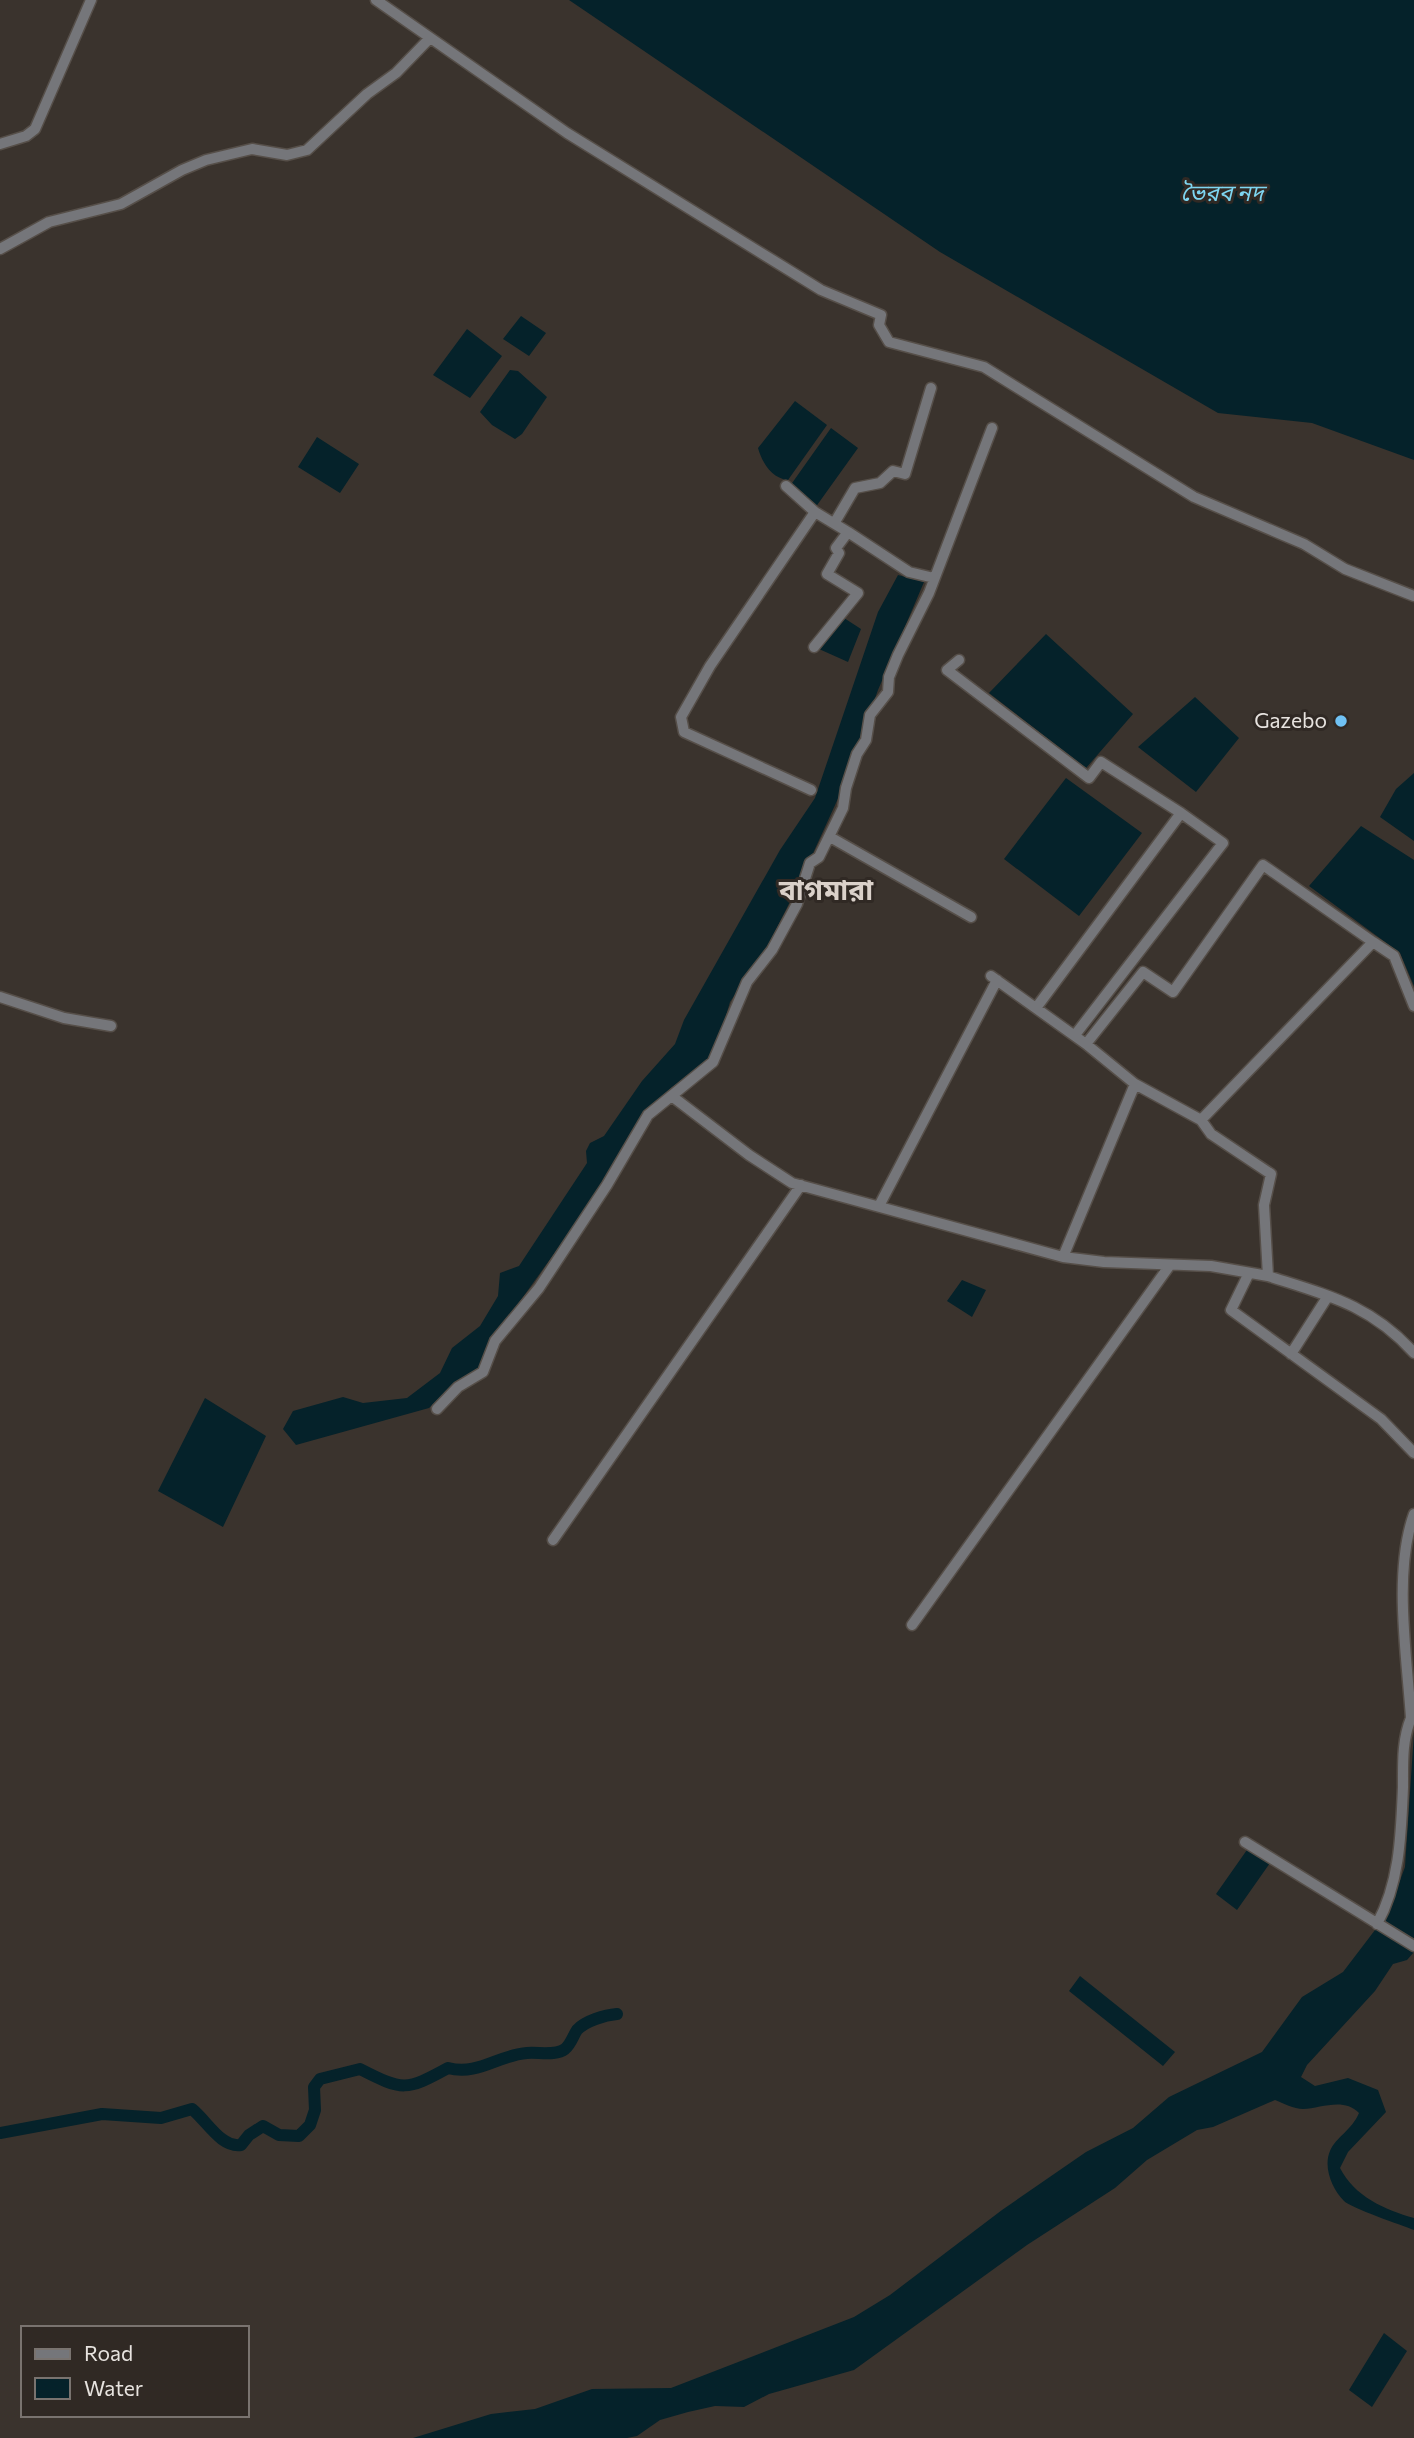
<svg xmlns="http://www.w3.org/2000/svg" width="1414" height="2438" font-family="Commissioner,'Noto Sans Bengali',sans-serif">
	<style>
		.water { fill: #05222a }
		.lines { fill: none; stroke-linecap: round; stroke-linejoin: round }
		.canal { stroke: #05222a; stroke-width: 12 }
		.minor-casing { stroke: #564f49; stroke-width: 13 }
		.minor { stroke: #75767a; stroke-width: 10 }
		.poi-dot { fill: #70c2f4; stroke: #302924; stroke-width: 2.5 }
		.labels { text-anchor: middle; stroke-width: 6; stroke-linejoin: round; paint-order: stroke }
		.poi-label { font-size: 21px; fill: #e7e3df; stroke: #302924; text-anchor: end }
		.water-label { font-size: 23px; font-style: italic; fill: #7ed6f1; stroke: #302924 }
		.district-label { font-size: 28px; font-weight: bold; fill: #dad1ca; stroke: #302924 }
	</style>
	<rect width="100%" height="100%" fill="#3a332d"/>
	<!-- water -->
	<path class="water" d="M569 0H1414V460L1312 423 1218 413 940 252Z
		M521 316 546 333 529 356 503 339Z
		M467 329 502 356 470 398 433 375Z
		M510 370 518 371 547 397 522 434 515 439 492 425 480 412Z
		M795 401 827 425 788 480C771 478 762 462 758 448Z
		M831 428 858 448 815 508 790 486Z
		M317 437 359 464 340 493 298 467Z
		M898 575 924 582 878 690 841 792 798 886 766 949 730 1002 718 1043 701 1068 672 1087 640 1121 584 1212 495 1336 480 1369 451 1387 429 1408 296 1445 283 1429 293 1411 343 1397 363 1403 407 1398 440 1373 452 1348 480 1326 498 1296 500 1273 519 1266 587 1163 586 1151 590 1143 604 1136 642 1081 675 1044 684 1020 780 850 815 798 878 612Z
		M844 618 861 629 848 662 819 649Z
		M1046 634 1133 714 1086 768 989 693Z
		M1195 697 1239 738 1196 792 1138 747Z
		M1414 773V841L1380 817 1396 789Z
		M1066 778 1142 833 1079 916 1004 859Z
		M1361 826 1414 860V986L1400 953 1309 886Z
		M962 1280 986 1290 972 1317 947 1301Z
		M205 1398 266 1436 223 1527 158 1491Z
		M1414 1733V1952L1407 1960 1393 1964 1375 1991 1307 2065 1301 2077 1315 2086 1348 2078 1378 2090 1386 2112 1348 2152 1340 2168C1354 2196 1385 2210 1414 2218V2230C1401 2225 1351 2208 1344 2201 1332 2189 1323 2167 1330 2151 1336 2137 1352 2130 1359 2113 1344 2097 1321 2108 1303 2109 1294 2109 1283 2103 1275 2100L1213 2127 1197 2130 1147 2160 1115 2188 1027 2245 854 2370 769 2394 744 2407 715 2406 688 2412 660 2420 637 2436 627 2438H413L491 2414 535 2409 592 2389 671 2388 854 2317 890 2295 1002 2210 1086 2152 1133 2128 1169 2097 1262 2052 1302 1997 1343 1972 1388 1913 1405 1867Z
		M1249 1847 1270 1863 1237 1910 1216 1894Z
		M1080 1976 1175 2052 1163 2066 1069 1991Z
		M1384 2333 1407 2351 1372 2407 1349 2390Z"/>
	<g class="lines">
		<!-- canal -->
		<path class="canal" d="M0 2133 102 2114 161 2118 192 2109C207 2121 221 2148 241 2145L249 2135 263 2126 279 2135 299 2136 310 2125 315 2110 314 2087 320 2079 360 2069C403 2091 406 2091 448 2068 478 2076 498 2055 527 2053 539 2052 556 2056 565 2049 571 2044 573 2036 577 2030 585 2021 605 2015 617 2014"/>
		<!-- minor casing -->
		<g class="minor-casing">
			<path id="minor" d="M376 0 567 133 821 290 881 315 879 325 889 342 984 367 1194 497 1304 544 1345 569 1414 596
				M0 144 26 136 35 129 91 0
				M0 249 49 222 121 204 182 170 206 160 252 149 287 155 307 150 367 94 396 73 429 39
				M786 486 815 512 848 532
				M835 522 855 488 880 483 893 471 905 474 931 388
				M814 647 858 593 827 574 839 553 836 548 848 532 909 572 934 578
				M959 660 947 670 1089 778 1101 762 1181 813
				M811 790 684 732 681 717 710 666 815 512
				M830 837 971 917
				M1373 942 1394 956 1414 1006
				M991 976 1086 1044 1135 1084 1201 1120 1211 1134 1271 1174 1264 1205 1268 1276 1211 1266 1104 1262 1063 1257
				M0 997 64 1018 111 1026
				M1036 1008 1181 813 1223 843 1075 1035
				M1086 1044 1143 972 1173 992 1263 865 1373 942 1201 1120
				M673 1097 749 1155 792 1183 1063 1257 1135 1084
				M879 1206 997 980
				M1249 1273 1231 1310 1381 1419 1414 1453
				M1268 1276C1327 1295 1371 1305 1414 1353
				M1291 1354 1328 1296
				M437 1409 458 1387 483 1372 495 1341 539 1288 607 1185 648 1115 713 1062 747 982 772 950 797 904 810 863 819 857 843 808 846 788 857 754 866 740 870 715 888 692 889 677 898 655 929 593 992 428
				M553 1540 801 1185
				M912 1625 1170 1265
				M1245 1842 1414 1946
				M1377 1924C1400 1882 1401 1834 1403 1787 1403 1763 1402 1740 1411 1718 1407 1657 1393 1572 1414 1514"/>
		</g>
		<!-- minor -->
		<use href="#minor" class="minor"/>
	</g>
	<!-- markers -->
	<circle class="poi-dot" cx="1341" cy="721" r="7"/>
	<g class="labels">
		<!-- poi labels -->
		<g class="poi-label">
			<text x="1327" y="728">Gazebo</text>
		</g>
		<!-- water labels -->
		<g class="water-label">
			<text x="1222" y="201">ভৈরব নদ</text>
		</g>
		<!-- district labels -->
		<g class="district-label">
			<text x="826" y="900">বাগমারা</text>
		</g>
	</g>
	<!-- legend -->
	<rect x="21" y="2326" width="228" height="91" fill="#302924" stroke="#79736f" stroke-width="2"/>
	<rect x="35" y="2349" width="35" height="10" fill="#75767a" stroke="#79736f" stroke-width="2"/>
	<text x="84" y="2361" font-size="21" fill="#e7e3df">Road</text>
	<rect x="35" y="2378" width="35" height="21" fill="#05222a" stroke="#79736f" stroke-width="2"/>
	<text x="84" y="2396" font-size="21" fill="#e7e3df">Water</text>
</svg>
